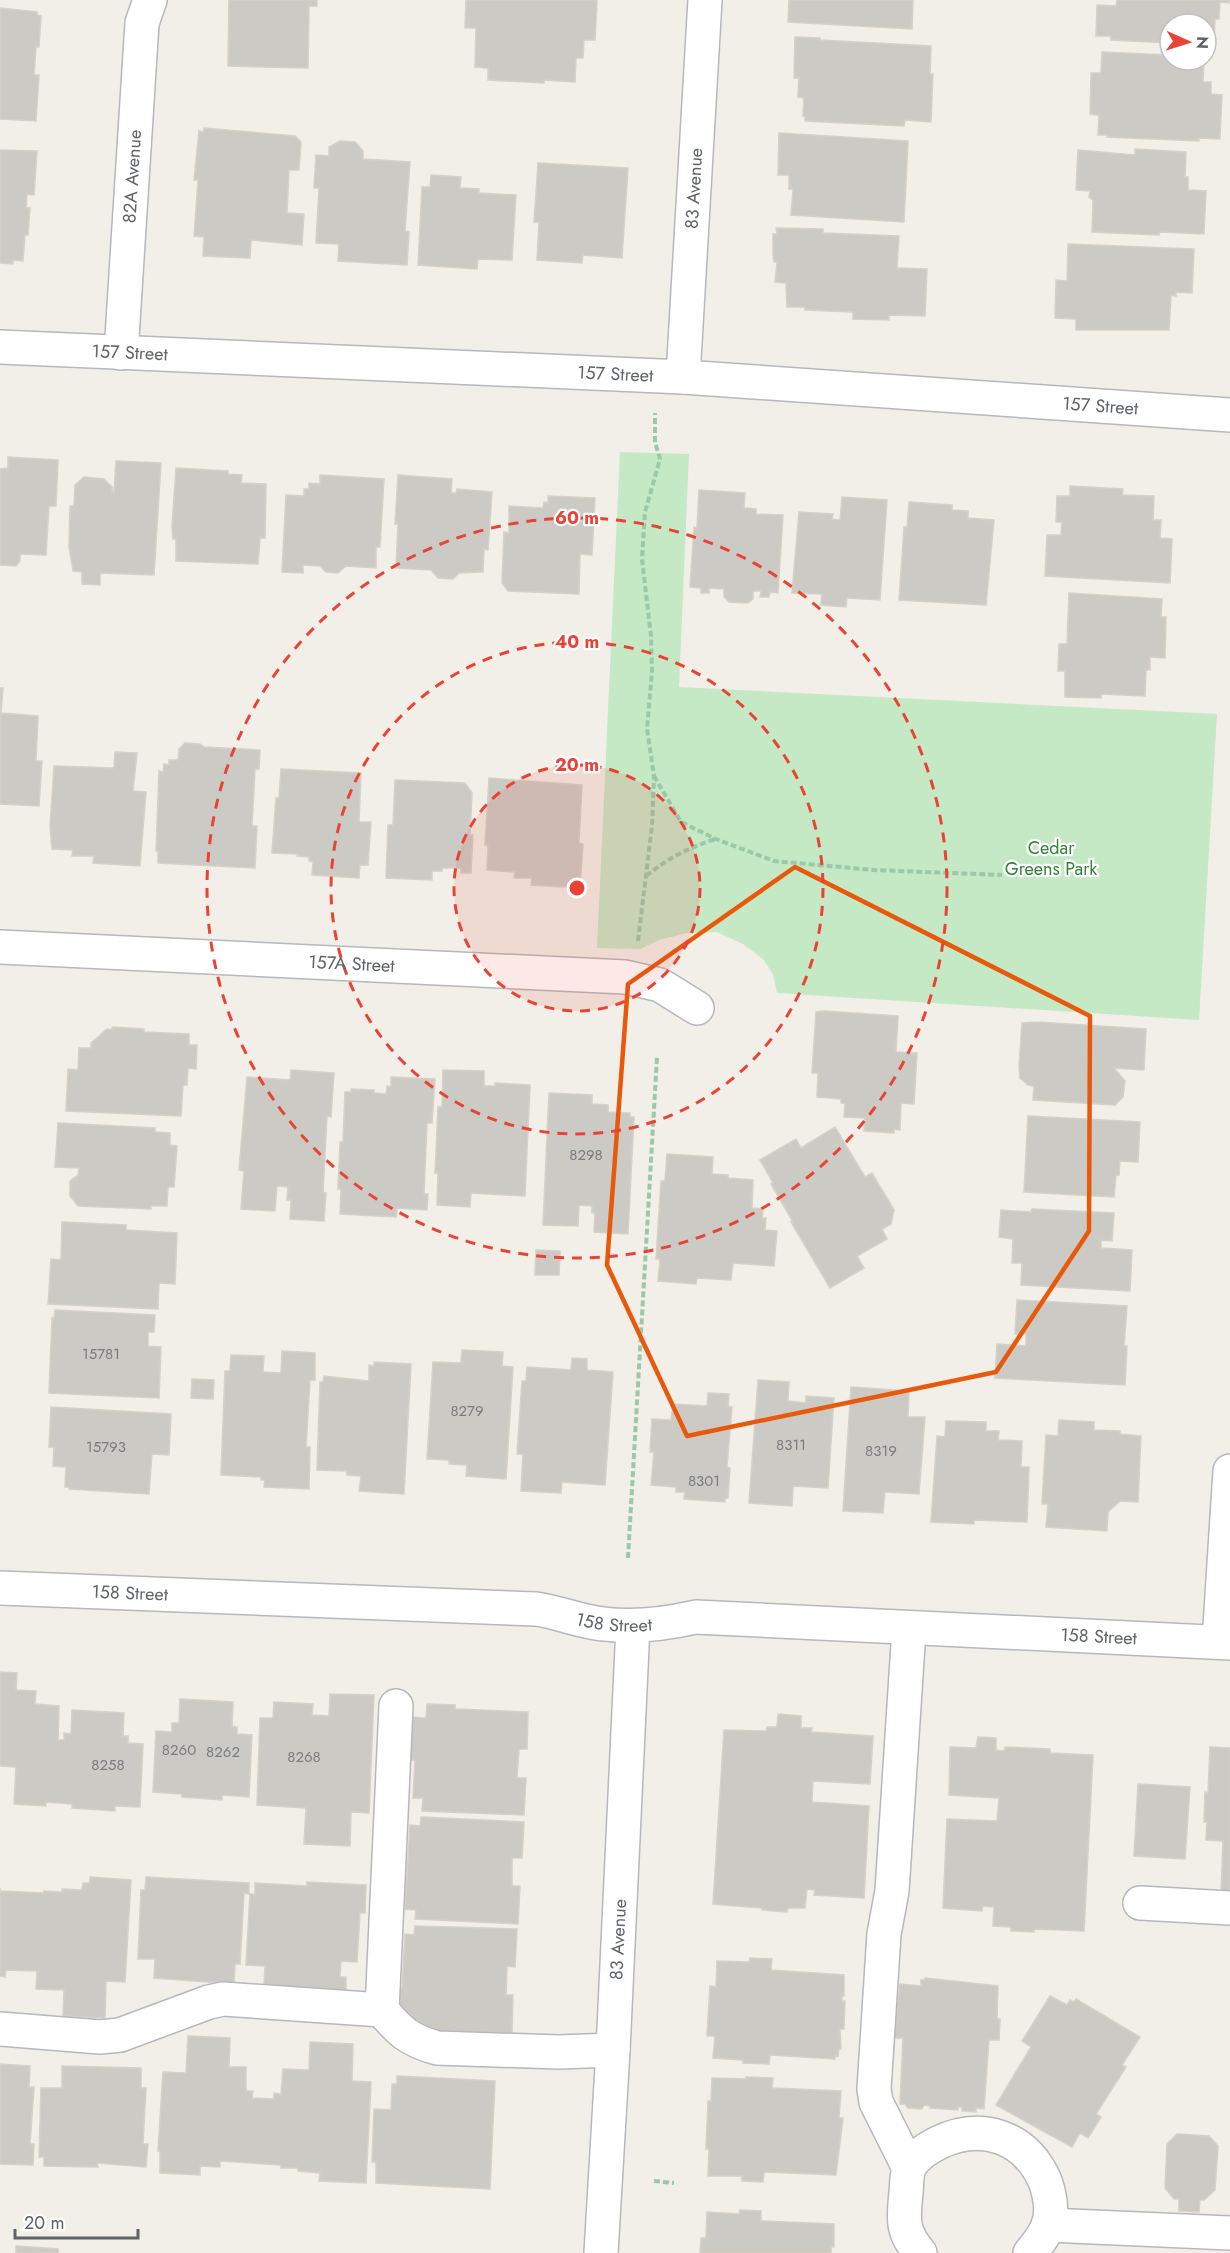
<svg xmlns="http://www.w3.org/2000/svg" width="1230" height="2253" font-family="Jost,sans-serif">
	<style>
		.green { fill: #c5e8c5 }
		.building { fill: #cccac5; stroke: #d6d1c6; stroke-width: 1.5 }
		.lines { fill: none; stroke-linecap: round; stroke-linejoin: round }
		.minor-casing { stroke: #b5b8bc; stroke-width: 36 }
		.path { stroke: #9cc7a9; stroke-width: 4; stroke-dasharray: 6 3; stroke-linecap: butt }
		.minor { stroke: #fff; stroke-width: 33 }
		.marked { fill: none; stroke: #e8590c; stroke-width: 4.5; stroke-linejoin: round }
		.ring { fill: none; stroke: #ea4335; stroke-width: 3; stroke-dasharray: 10 8 }
		.labels { text-anchor: middle; stroke-width: 4.5; stroke-linejoin: round; paint-order: stroke }
		.number-label { font-size: 15px; fill: #7a7d7f }
		.street-label { font-size: 18px; fill: #5f6368; stroke: #fff }
		.park-label { font-size: 18px; fill: #348238; stroke: #fff }
		.centre { fill: #ea4335; stroke: #fff; stroke-width: 3 }
		.ring-label { font-size: 18px; text-anchor: middle; font-weight: bold; fill: #ea4335; stroke: #fff; stroke-width: 4.5; stroke-linejoin: round; paint-order: stroke }
	</style>
	<rect width="100%" height="100%" fill="#f1efe8"/>
	<!-- green -->
	<path class="green" d="M620 452 689 454 679 687 1217 714 1199 1020 777 993 773 974 763 959 743 944 717 932 687 933 659 940 640 949 597 948Z"/>
	<!-- building -->
	<path class="building" d="M229 0H317V6H309L308 68 228 66Z
		M466 0H597L595 40H584L583 58H576L575 82 544 80V83L488 80V68L475 67 476 28H465Z
		M789 0H913L912 29 788 22Z
		M1117 0H1229V3L1220 2 1219 19H1215L1214 43 1206 42V24H1170V43L1111 40V36H1096L1097 5 1116 6Z
		M0 8 37 12V15L41 16 39 47H36L34 75H39L36 121 0 119Z
		M795 37 820 38V40L931 46 930 74H933L931 122 905 120 904 126 805 121V116H803L804 98 798 97 799 78H794Z
		M1102 52 1170 55V60H1204L1203 82H1211V94L1222 95 1220 139 1199 138V141L1107 137V135H1098L1099 115 1090 114 1091 73H1101Z
		M204 128 295 136 301 142 299 170H289L287 213 304 214 302 245 251 240 250 258 203 256 204 237 194 236 198 180H194L199 131 204 132Z
		M779 133 908 141 904 222 791 215 793 189H789V175H778Z
		M340 141 355 142 363 151V159L410 162 405 231 409 232 407 265 338 261 339 244 316 243 319 188H314L316 155 329 156V147Z
		M1135 149 1186 152 1185 177H1188V190L1206 191 1204 234 1160 232 1159 235 1092 232 1093 200 1089 197 1090 191 1076 190 1078 150 1135 155Z
		M0 150 37 151 34 195 27 194 26 208H30L28 235H25L23 261 13 260V264L1 263 0 260Z
		M538 163 628 168 622 258 583 255 582 263 537 260 539 222H534Z
		M431 175 461 177 460 188 479 189V193L516 195 512 260 478 259 477 269 418 265 422 187H430Z
		M776 228 823 229V233L899 236 897 268 927 269 925 316 889 315V320L853 319V312L805 310V307H787L786 283 775 282 777 262H774L773 255V234H777Z
		M1068 244 1194 249 1192 293 1176 292V296L1171 295 1169 330H1076V319L1055 318 1056 280 1067 281Z
		M8 457 58 460 56 506H49L46 555 20 554V561L16 566 0 565V469L8 468Z
		M116 461 161 463 154 575 100 573V585L82 584V572L73 571 69 547 70 506H74L75 485 84 477 104 479 112 487V492H114Z
		M176 468 228 471V474L242 475 241 483 266 484 265 538H260L258 564 176 561V539H173L172 527Z
		M320 475 384 479 380 547H376V568L346 566 338 573 326 572 320 566 303 565V573L282 572 286 495 304 496V489H309V483L320 484Z
		M398 475 452 479 451 493H456L457 489 492 492 488 550 484 549 483 572 459 573 453 579 438 578 431 570 396 568 398 524H395Z
		M1070 486 1123 489 1122 495 1154 496 1153 520H1161L1160 538 1172 539 1170 583 1045 576 1047 535H1061L1062 522H1056L1057 496H1070Z
		M699 490 745 493 744 508 756 509V514L783 515 778 593 770 592 769 597H760L761 591H753V599L748 603 729 602 724 597V589L709 588V593H701V588L690 587 694 527 697 528Z
		M548 496 595 498 592 555 580 554 579 594 508 591 502 583 504 532 509 533V506L543 508 544 502 548 503Z
		M842 497 887 500 880 600 847 598 846 607 821 605 822 594 792 593 799 512 833 514 832 519 840 520Z
		M909 502 952 505V510L968 511V518L994 520 986 605 899 600 904 527H907Z
		M1069 593 1162 599 1161 617H1166L1165 658 1150 657V670H1146L1145 696 1101 694V698L1065 697V671H1058L1059 644H1067Z
		M0 688H3L1 713 38 716 36 761H42L39 806 0 804Z
		M185 743 200 744 204 747 260 750 259 769H255L252 826H257L255 868 158 863V851H156L159 771 163 772 164 764 169 765V760H178L179 749Z
		M115 752 137 753 133 791 146 792 140 866 93 863 94 856H72L73 850 52 849 50 827 54 766 114 768Z
		M281 769 361 773 359 822H371L368 865H360L359 878 312 875 313 862 309 861V857L297 856V854L272 853 276 798H279Z
		M489 778 582 785 579 843 583 844 580 888 531 885 532 878H514L515 872 487 870 488 845H485Z
		M395 780 465 783 472 793 470 835H473L471 873H461V868H442V871H432V880L386 878 388 825H393Z
		M824 1011 898 1016 896 1052 917 1053 914 1104 901 1103 900 1130 894 1129V1133L864 1131 865 1118 844 1117 845 1104 841 1103V1099L817 1097 818 1073H812L816 1012Z
		M1037 1022 1146 1029 1144 1070 1114 1068 1125 1081 1123 1097 1115 1105 1033 1100 1034 1086 1028 1085 1020 1078 1019 1067 1022 1023Z
		M112 1027 144 1029V1032L189 1034V1045H197L196 1069 188 1068 187 1085H183L181 1116 66 1111 68 1069 78 1070 79 1048H91V1043L107 1029 112 1030Z
		M291 1070 334 1073 331 1117 327 1116 323 1192 326 1193 324 1221 290 1219 291 1200H287L288 1187 277 1186 275 1211 241 1209 244 1171 239 1170 247 1077 290 1080Z
		M443 1070 484 1071V1086H495V1083L530 1085 525 1196 471 1193 470 1207 437 1205 438 1173H435L438 1107H442Z
		M391 1077 435 1079 432 1123H427L424 1194H428L427 1210 397 1208 396 1217 340 1214 341 1189H338L340 1142H343L345 1092H351V1089L374 1090V1093L386 1094 387 1086 391 1087Z
		M549 1093 592 1095V1104L608 1105V1112L630 1113V1117H634L628 1234 594 1232 595 1213H592V1206L579 1205 578 1226 543 1225Z
		M1028 1116 1140 1122 1138 1162 1120 1161 1119 1175H1116L1114 1197 1024 1192Z
		M58 1123 155 1128V1132L170 1133V1145L177 1146 174 1187H168L167 1206H151V1209L78 1206 70 1196V1181L78 1175 79 1168 55 1167Z
		M835 1127 865 1177 872 1173 894 1210 891 1224 882 1229 887 1239 857 1256 864 1268 830 1288 791 1222H793L771 1184 773 1183 760 1160 796 1139 801 1148Z
		M667 1154 713 1157 712 1174 728 1175V1178L753 1180 752 1208 763 1209 762 1218H766L765 1230 777 1231 774 1266 733 1263 731 1280 697 1278 696 1284 658 1281 660 1259H656L661 1181H665Z
		M1032 1209 1114 1213 1112 1241 1101 1240V1248L1132 1250 1130 1291 1021 1285 1022 1263H1012L1013 1239 999 1237 1001 1210 1031 1212Z
		M62 1222 126 1225V1230L177 1233 175 1284 159 1283 158 1309 48 1304 51 1259 61 1260Z
		M536 1250 560 1251 559 1275H535Z
		M1017 1300 1127 1306 1124 1346H1127L1125 1385 995 1378 997 1344 1026 1346V1334H1015Z
		M55 1310 155 1315 154 1332H148V1346L161 1347 159 1398 49 1393 52 1318H54Z
		M462 1350 503 1352 502 1366 513 1367 506 1479 466 1476 467 1465 449 1464V1460L427 1459 433 1362 461 1363Z
		M282 1351 315 1353V1380H310L306 1447H310L309 1489 264 1487 265 1480H261V1477L221 1475 225 1371H230L231 1355 264 1356 263 1372 281 1373Z
		M572 1358 587 1359V1370L613 1372 605 1485 562 1482 561 1493 521 1491 523 1454H517L522 1381H526L527 1367 571 1370Z
		M374 1362 411 1364 404 1494 359 1491 361 1476 347 1475V1471L317 1470 320 1382H323L324 1376 369 1381V1365L374 1366Z
		M192 1379 214 1380 213 1399 191 1398Z
		M758 1380 789 1382 788 1401 806 1403V1396L834 1398 828 1488 793 1486 792 1506 749 1503Z
		M851 1387 909 1391 908 1417H925L919 1494 885 1492 883 1513 843 1511Z
		M708 1393 729 1394 728 1406 732 1407 727 1467 730 1468 728 1498H725V1502L684 1499 685 1492H676V1487L651 1485 654 1452H650L652 1419 671 1420 673 1404 707 1406Z
		M51 1407 171 1414 169 1455 152 1454 149 1494 69 1489V1487H65L66 1467 53 1466 54 1447H49Z
		M1059 1420 1094 1422V1430L1120 1431V1434L1141 1436 1138 1502 1120 1501 1108 1512 1107 1531 1046 1527 1048 1504H1042L1046 1435 1058 1436Z
		M946 1421 986 1422V1431H999L998 1440 1022 1441 1021 1467H1029L1027 1522 974 1520V1524L931 1522 937 1436 945 1437Z
		M0 1672 17 1673 16 1690 36 1691 35 1704 59 1706 58 1740H64V1733L71 1734 72 1710 124 1713 123 1736H128V1743L143 1744 140 1807 115 1806V1811L72 1808V1804L46 1802V1806L14 1804 16 1767 0 1766Z
		M330 1694 374 1695 369 1813 351 1812 350 1846 304 1844 306 1808 257 1805 260 1718H273L274 1702 313 1704 312 1715 329 1716Z
		M180 1699 233 1702 232 1726 237 1727V1734L252 1735 249 1797 222 1795V1800L182 1797V1794L153 1792 156 1731 172 1732V1723H179Z
		M427 1704 455 1705V1709L528 1712 527 1749H519L517 1778H526L524 1815 422 1811 423 1798H413L415 1760H409L411 1717 426 1718Z
		M778 1714 801 1716V1728H812L811 1732 873 1736 870 1784 813 1781 812 1802 869 1806 864 1898 814 1895 815 1890 807 1889 805 1908H788L787 1912 762 1910V1908L713 1904 724 1730 766 1731 767 1727H777Z
		M978 1737 996 1738V1750L1004 1751 1005 1747 1050 1749V1753L1093 1755 1084 1931 1034 1929V1932L1011 1931V1927L993 1926 994 1907 983 1906 982 1911 943 1908 947 1819 997 1821 999 1798 949 1795 950 1747 976 1748Z
		M1210 1747 1230 1748V1893H1221L1223 1841 1206 1840 1207 1822H1204L1205 1792 1208 1793Z
		M1138 1784 1190 1787 1185 1859 1134 1856Z
		M421 1817 524 1822 522 1858H512V1886H520L518 1924 415 1919 416 1910 405 1909 410 1825 420 1826Z
		M90 1877 131 1880 125 1982 106 1981 105 2018 63 2016 64 1990 36 1989 37 1971 6 1970 5 1977 0 1976V1888L1 1891 43 1893 44 1891 62 1892V1889L82 1890 83 1883H90Z
		M146 1877 249 1883V1894L244 1893 240 1964H235L234 1984 154 1978 155 1959H138L141 1890H145Z
		M307 1882 366 1885 365 1913H360L357 1962 341 1961 340 1977H346V1991H298L297 1987 264 1985 265 1966 246 1965 250 1894H255V1883L307 1886Z
		M415 1926 517 1929 515 1967 507 1966 506 1995H513L512 2033 437 2031 409 2033 410 2014 395 2013 397 1988H402L405 1934 414 1935Z
		M750 1958 772 1959 771 1970 844 1975V1996H842V2001H845L844 2029H840L841 2049H839L838 2056 835 2055V2059L770 2055 769 2064 743 2063V2060L713 2058 715 2036H707L710 1986 716 1987 717 1961 749 1962Z
		M925 1978 998 1986 997 2019H1000L999 2040H989L984 2109 976 2108V2112L962 2111V2107H958V2110L930 2108V2106L924 2105 922 2109 908 2108 905 2104H900L903 2038H894L900 1984 921 1986V1980H925Z
		M1050 1996 1067 2005 1070 2000 1074 2002 1076 1999 1140 2037 1122 2065 1126 2067 1096 2114 1101 2117 1088 2138 1080 2133 1072 2147 996 2105 1031 2047 1022 2041Z
		M188 2036 230 2038 229 2067H246V2091H253L252 2098 274 2099V2093L281 2094 283 2069 309 2070 310 2042 353 2044 352 2081 371 2082 366 2183 319 2181 320 2173 298 2171V2168H281V2165L220 2161V2167L200 2166V2175L160 2173V2151H158L163 2072 186 2073Z
		M0 2064 30 2066 29 2087H34L30 2144H34L33 2165 0 2164Z
		M62 2066 141 2068V2088H146L143 2144H148L146 2167 97 2163 98 2167 44 2166V2157H39L41 2088H62Z
		M397 2076 495 2081 490 2189 376 2183V2162H372L374 2109 391 2110 392 2084H397Z
		M746 2077 773 2078 772 2088 841 2091 839 2118H843L836 2175 764 2172 763 2182 742 2181V2176H708L709 2149H706L708 2101H711L712 2078 746 2079Z
		M1177 2134 1209 2136 1218 2146 1215 2190 1204 2200H1200L1199 2212 1179 2211V2199H1174L1165 2188 1167 2144Z
		M740 2210 761 2211V2221L834 2224V2247H831V2253H700L701 2238H706L707 2212 739 2214Z
		M16 2246 58 2249V2253H16Z"/>
	<g class="lines">
		<!-- minor casing -->
		<g class="minor-casing">
			<g id="minor">
				<path id="s1" d="M0 347 683 377 1230 415"/>
				<path id="s2" d="M121 353 142 23 150 0"/>
				<path id="s3" d="M683 377 705 0"/>
				<path id="s4" d="M0 947 625 977 660 985 697 1008"/>
				<path id="s5" d="M0 1588 536 1609C559 1612 580 1622 604 1624 635 1628 665 1624 696 1617L1230 1643"/>
				<path d="M909 1629 892 1891 884 1934 874 2089 876 2102 909 2168"/>
				<path d="M1219 1642 1230 1471"/>
				<path d="M396 1706 382 2010C400 2032 409 2040 437 2048L559 2052 613 2050"/>
				<path d="M1140 1903 1230 1908"/>
				<path d="M0 2029 100 2037 120 2035 209 2002 223 1999 382 2010"/>
				<path d="M1048 2225 1230 2233"/>
				<path id="s6" d="M601 2253 613 2050 633 1626"/>
				<path d="M920 2253C902 2232 903 2220 906 2193 907 2185 906 2173 910 2166 916 2156 928 2148 938 2143 981 2122 1025 2136 1045 2181 1050 2195 1053 2212 1048 2226 1044 2236 1037 2245 1030 2253"/>
			</g>
		</g>
		<!-- path -->
		<path class="path" d="M654 776 681 822 716 839 774 861 874 870 1002 875
			M646 876C668 858 689 848 715 839
			M638 941 652 826 654 776 647 729 652 671 651 636 642 559 645 512 660 459 655 442V413
			M628 1558 657 1057
			M654 2181 674 2183"/>
		<!-- minor -->
		<use href="#minor" class="minor"/>
	</g>
	<!-- marked area -->
	<path class="marked" d="M795 867 1090 1016 1089 1231 996 1372 687 1436 607 1265 628 984Z"/>
	<!-- distance rings -->
	<circle cx="577" cy="888" r="123" fill="#ea4335" fill-opacity=".12"/>
	<g class="ring">
		<circle cx="577" cy="888" r="123"/>
		<circle cx="577" cy="888" r="246"/>
		<circle cx="577" cy="888" r="370"/>
	</g>
	<g class="labels">
		<!-- number labels -->
		<g class="number-label">
			<text x="586" y="1160">8298</text>
			<text x="101" y="1359">15781</text>
			<text x="467" y="1416">8279</text>
			<text x="791" y="1450">8311</text>
			<text x="106" y="1452">15793</text>
			<text x="881" y="1456">8319</text>
			<text x="704" y="1486">8301</text>
			<text x="179" y="1755">8260</text>
			<text x="223" y="1757">8262</text>
			<text x="304" y="1762">8268</text>
			<text x="108" y="1770">8258</text>
		</g>
		<!-- street labels -->
		<g class="street-label">
			<text dy="6" stroke="none"><textPath href="#s2" startOffset="177">82A Avenue</textPath></text>
			<text dy="6" stroke="none"><textPath href="#s3" startOffset="189">83 Avenue</textPath></text>
			<text dy="6" stroke="none"><textPath href="#s1" startOffset="130">157 Street</textPath></text>
			<text dy="6" stroke="none"><textPath href="#s1" startOffset="616">157 Street</textPath></text>
			<text dy="6" stroke="none"><textPath href="#s1" startOffset="1102">157 Street</textPath></text>
			<text dy="6" stroke="none"><textPath href="#s4" startOffset="352">157A Street</textPath></text>
			<text dy="6" stroke="none"><textPath href="#s5" startOffset="130">158 Street</textPath></text>
			<text dy="6" stroke="none"><textPath href="#s5" startOffset="616">158 Street</textPath></text>
			<text dy="6" stroke="none"><textPath href="#s5" startOffset="1102">158 Street</textPath></text>
			<text dy="6" stroke="none"><textPath href="#s6" startOffset="314">83 Avenue</textPath></text>
		</g>
		<!-- park labels -->
		<g class="park-label">
			<text x="1051" y="854">Cedar<tspan x="1051" dy="21">Greens Park</tspan></text>
		</g>
	</g>
	<circle cx="577" cy="888" r="9" class="centre"/>
	<g class="ring-label">
		<text x="577" y="524">60 m</text>
		<text x="577" y="648">40 m</text>
		<text x="577" y="771">20 m</text>
	</g>
	<!-- north arrow -->
	<g transform="translate(1188 42) rotate(93)"><circle r="28" fill="#ffffff" stroke="#bfc1c3" stroke-width="1.5"/>
	<path d="M0-4.5L10 22L0 15L-10 22Z" fill="#ea4335"/>
	<text y="-9" font-size="16" font-weight="bold" text-anchor="middle" fill="#5f6368">N</text>
	</g>
	<!-- scale -->
	<path d="M15 2229v9h123v-9" fill="none" stroke="#5f6368" stroke-width="3"/>
	<text x="24" y="2229" font-size="18" fill="#5f6368" stroke="#ffffff" stroke-width="4.5" paint-order="stroke">20 m</text>
</svg>
